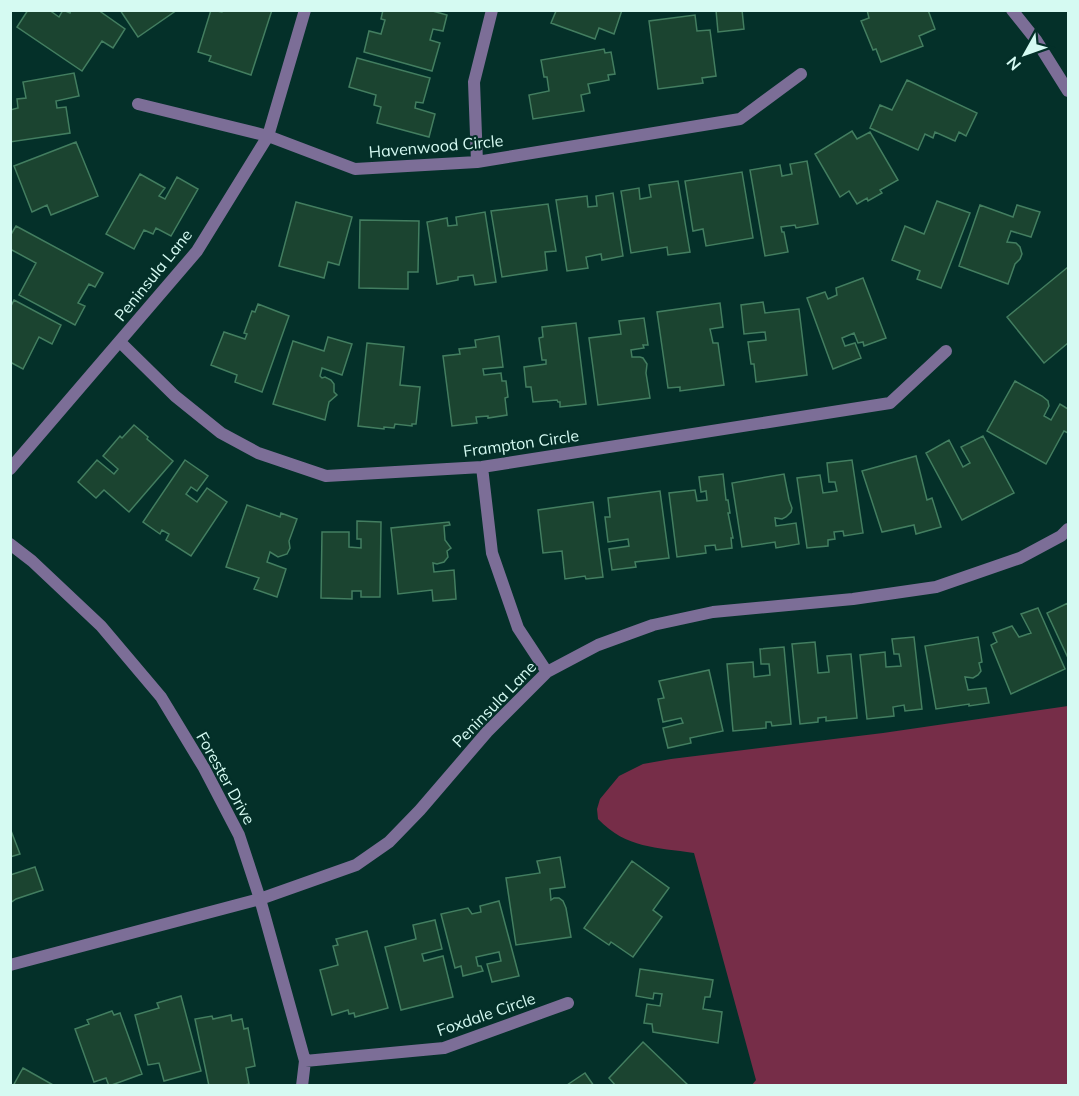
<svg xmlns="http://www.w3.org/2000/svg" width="1079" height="1096" font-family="Mulish,sans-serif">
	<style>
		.green { fill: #762d48 }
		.building { fill: #1b4430; stroke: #437e60; stroke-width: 1.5 }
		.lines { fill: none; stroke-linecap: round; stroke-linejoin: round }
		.street { stroke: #7c6e97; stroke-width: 12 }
		.labels { text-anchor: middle; stroke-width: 4.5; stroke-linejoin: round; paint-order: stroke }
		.street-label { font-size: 16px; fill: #d5faf2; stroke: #043029 }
	</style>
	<rect width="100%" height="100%" fill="#043029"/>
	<!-- green -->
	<path class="green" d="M1068 706V1085H752L756 1080 694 853C656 847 627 849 598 819L597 809 600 799 619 776 643 764 671 759 883 733Z"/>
	<!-- building -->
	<path class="building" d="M28 10H49L59 17 63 10 70 13 71 10H98L125 29 113 48 102 41 82 71 17 27Z
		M120 10H177L138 37Z
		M211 10 222 12 223 10H272L251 75 209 61 211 56 198 52Z
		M383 10H429L447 15 443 31 433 29 430 40 440 43 432 71 364 52 369 31 381 34 385 20 381 19Z
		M554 10H622L614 34 599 28 595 39 551 23 556 11Z
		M716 10H742L744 29 718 32Z
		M867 10H928L935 29 919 36 923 46 881 62 876 49 873 50 861 21 869 18Z
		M695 15 697 31 710 30 716 76 702 78 703 83 658 89 649 21Z
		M604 49 605 53 611 52 615 74 608 75 609 80 588 84 590 93 581 95 584 111 533 119 529 95 549 91 547 77H544L541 60Z
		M357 58 430 78 423 103 416 102 415 108 435 114 429 137 377 123 381 107 374 105 376 95 349 87Z
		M74 73 79 96 56 101 57 108 66 107 70 133 10 142V110L18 108 17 99 26 98 23 82Z
		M907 80 977 113 966 136 959 132 955 141 935 132 933 138 925 134 918 150 870 128 880 105 892 110Z
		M852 131 857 139 870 132 898 180 880 190 882 193 868 201 867 198 857 204 849 191 840 197 815 154Z
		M76 142 98 196 51 215 47 205 32 212 14 166Z
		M807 161 818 224 796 228 795 225 781 227 782 232H784L788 252 765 256 750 170 780 165 782 176 792 174 790 164Z
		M742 172 753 238 706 246 703 229 693 231 685 181Z
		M140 174 165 188 159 196 165 199 177 177 198 189 171 236 156 228 153 234 144 230 134 249 106 234Z
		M678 181 690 252 668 255 667 247 631 253 621 191 639 188 640 199 651 197 649 185Z
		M613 193 623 256 602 260 601 254 586 257 588 268 567 271 556 200 587 196 588 207 597 206 596 196Z
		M937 201 970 213 941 288 917 279 920 271 892 260 905 226 924 234Z
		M296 202 352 217 339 265 328 262 324 278 279 266Z
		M548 204 556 251 545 252 547 270 502 277 491 211Z
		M980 205 1013 217 1017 205 1040 212 1031 237 1011 231 1007 242 1016 243 1020 247 1022 254 1020 259 1015 264 1008 284 959 266Z
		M485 212 496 282 475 285 473 275 458 277V280L437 284 427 222 447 218 448 226 457 225 456 217Z
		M360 220 419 221 418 272H408V289L359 288Z
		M16 226 103 273 95 287 89 284 78 303 85 306 75 325 19 295 36 263 10 249V236Z
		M1068 267V343L1044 363 1007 317Z
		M863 278 886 338 864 346 863 342 858 343 854 333 842 338 845 346 855 343 861 358 833 369 807 298 825 292 828 299 837 295 836 288Z
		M14 300 61 325 52 344 39 337 23 369 10 362V308Z
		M763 302 765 313 799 309 807 375 756 382 754 364H751L748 342 766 340 765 332 744 334 741 305Z
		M720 303 723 327 710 329 713 343H718L724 385 680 391V387L668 388 657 312Z
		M258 304 289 316 262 392 235 382 237 375 211 365 224 332 245 339 247 334 244 333 252 311 255 312Z
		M644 318 648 345H643L644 348 631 350 632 357H640L643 358 647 364 646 373 650 398 598 405 589 338 621 334 619 321Z
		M576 323 586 404 560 407V402H558L557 400 533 402 531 387H526L524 367 546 364V360H542L539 338 543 337 542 327Z
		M499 336 503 367 483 369 484 375 501 373 502 381H506L508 397 505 398 507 415 488 418V416L476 417 477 423 452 426 443 356 460 354 459 349 476 347 475 340Z
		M328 337 352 344 342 375 322 368 320 376 322 378 325 377 331 380 334 384V392L337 395 329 402 325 420 273 404 293 341 324 351Z
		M367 343 404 347 400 385 420 387 416 424H412V426L395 424 394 428 384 427V429L358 426Z
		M1015 381 1042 396 1048 401 1049 406 1044 416 1051 420 1060 404 1068 409V433L1064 431 1046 464 987 431Z
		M134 425 148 437 147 439 173 461 129 512 104 490 96 498 78 482 97 460 114 474 118 469 103 456 120 436 122 438Z
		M983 436 1014 493 962 520 926 453 949 440 963 467 970 463 961 447Z
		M916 456 927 500 932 498 941 527 916 534 914 525 882 532 862 471Z
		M185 460 208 476 197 491 191 487 186 494 197 502 207 488 227 502 191 556 166 540 169 534 162 530 160 534 143 522Z
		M852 460 863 533 844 536 843 531 834 532 835 539 828 540V546L807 548 797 478 820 475 823 493 837 491 835 482H829L827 463Z
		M723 474 726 500H728L730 513H728L733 538H731L732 548 716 550 715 545 705 546 706 553 677 557 669 493 695 490 697 501 707 500 706 491 701 492 699 477Z
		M784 474 789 500 792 508 791 512 786 517 782 519 775 518 776 526 796 523 799 544 776 548 775 542 742 547 732 483Z
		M660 491 669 558 635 562 636 567 612 570 609 549 629 546 628 539 608 542 605 517H610L608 498Z
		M593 502 603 577 586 579 585 576 565 579 562 551 543 553 538 510Z
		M247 505 280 517 281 513 297 519 289 541 290 548 287 554 278 557 270 552 267 562 286 569 277 597 254 589 259 578 226 567Z
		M357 521 381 522 380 597H361V591H352V599L321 598 322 532H349V547L361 548V539H357Z
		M449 522 450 525 444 526 445 540 451 548 447 551 448 557 444 562 437 564 433 563 434 572 454 570 456 599 433 601 432 590 398 594 391 528Z
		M1068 603V658L1047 613Z
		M1038 608 1065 669 1011 694 991 645 997 642 993 633 1012 626 1019 637 1031 633 1021 614Z
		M914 637 922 709 905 711 904 705 893 707 894 716 867 719 860 655 885 652 886 667 901 666 899 654H894L892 639Z
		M978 637 982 662 979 663 981 671 978 675 973 678 965 677 968 690 986 688 989 703 969 706V704L936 709 925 646Z
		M815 642 818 673 829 672 827 656 851 654 857 718 826 721V717L818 718V722L800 724 792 644Z
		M784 647 791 724 772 726 771 722H766V728L733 731 727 664 753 662 754 677 770 675 769 664H761L760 649Z
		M709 670 723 731 690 738 691 743 668 748 663 728 683 723 681 718 663 722 658 699 664 698 659 681Z
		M10 828 20 854 10 857Z
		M560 857 565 887 550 889 551 900 554 898H559L563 901 566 908 571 937 516 945 506 878 540 873 537 861Z
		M632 861 669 888 653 910 662 917 633 957 611 942 609 945 584 928Z
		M35 867 43 890 16 899 10 903V875Z
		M499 901 519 976 492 982 487 964 501 961 499 952 476 957 478 966H481L483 971 463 976 461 966 455 968 441 914 468 908 472 914 481 912 480 906Z
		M435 920 442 949 422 954 424 961 443 956 453 997 401 1010 385 947 416 939 413 925Z
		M367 931 388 1008 355 1017 354 1013 349 1014 348 1010 332 1015 320 970 338 965 333 946 338 945 336 939Z
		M640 969 713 980 710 997H705L703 1009 722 1012 718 1043 653 1032 652 1024 644 1023 647 1004 660 1006 662 994 654 993 653 999 636 996Z
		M181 996 201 1071 164 1081 159 1063 148 1065 135 1015 159 1008 157 1003Z
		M112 1011 114 1015 120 1013 142 1074 109 1086 106 1078 94 1082 75 1029 89 1024 87 1020Z
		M231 1015 232 1021 242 1019 244 1029 248 1028 255 1066 246 1068 249 1084 241 1086H209L195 1019 212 1016 213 1019Z
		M643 1042 689 1086H616L609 1078Z
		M23 1068 55 1086H13Z
		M585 1073 594 1086 567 1085Z"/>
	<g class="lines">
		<!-- street -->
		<path class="street" d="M1012 10 1036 40 1068 91
			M138 104 268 136 355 169 477 162 740 119 801 74
			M477 162 474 82 492 10
			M120 342 175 396 221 433 258 453 326 476 482 467 890 403 946 351
			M482 467 492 553 518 628 547 672
			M10 469 197 251 268 136 305 10
			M10 544 32 561 101 626 161 697 204 768 239 835 260 899 305 1061 302 1086
			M10 965 260 899 356 865 389 842 420 810 487 732 547 672 598 645 653 625 713 612 853 599 936 587 1020 558 1061 536 1068 529
			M305 1061 444 1048 568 1003"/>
	</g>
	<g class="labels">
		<!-- street labels -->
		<g class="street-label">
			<text transform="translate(436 146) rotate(-5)" y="6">Havenwood Circle</text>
			<text transform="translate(153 275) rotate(-51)" y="6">Peninsula Lane</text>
			<text transform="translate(521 443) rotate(-8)" y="6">Frampton Circle</text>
			<text transform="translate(494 704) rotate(-46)" y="6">Peninsula Lane</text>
			<text transform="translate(226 778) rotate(61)" y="6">Forester Drive</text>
			<text transform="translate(486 1014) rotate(-19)" y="6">Foxdale Circle</text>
		</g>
	</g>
	<!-- border -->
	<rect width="1079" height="1096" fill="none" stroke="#d5faf2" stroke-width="24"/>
	<!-- north arrow -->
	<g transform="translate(1025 54) rotate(230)" stroke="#043029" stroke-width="4.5" paint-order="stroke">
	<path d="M0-4.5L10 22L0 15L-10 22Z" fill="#d5faf2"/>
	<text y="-9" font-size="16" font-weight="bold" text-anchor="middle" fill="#d5faf2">N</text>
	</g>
</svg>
